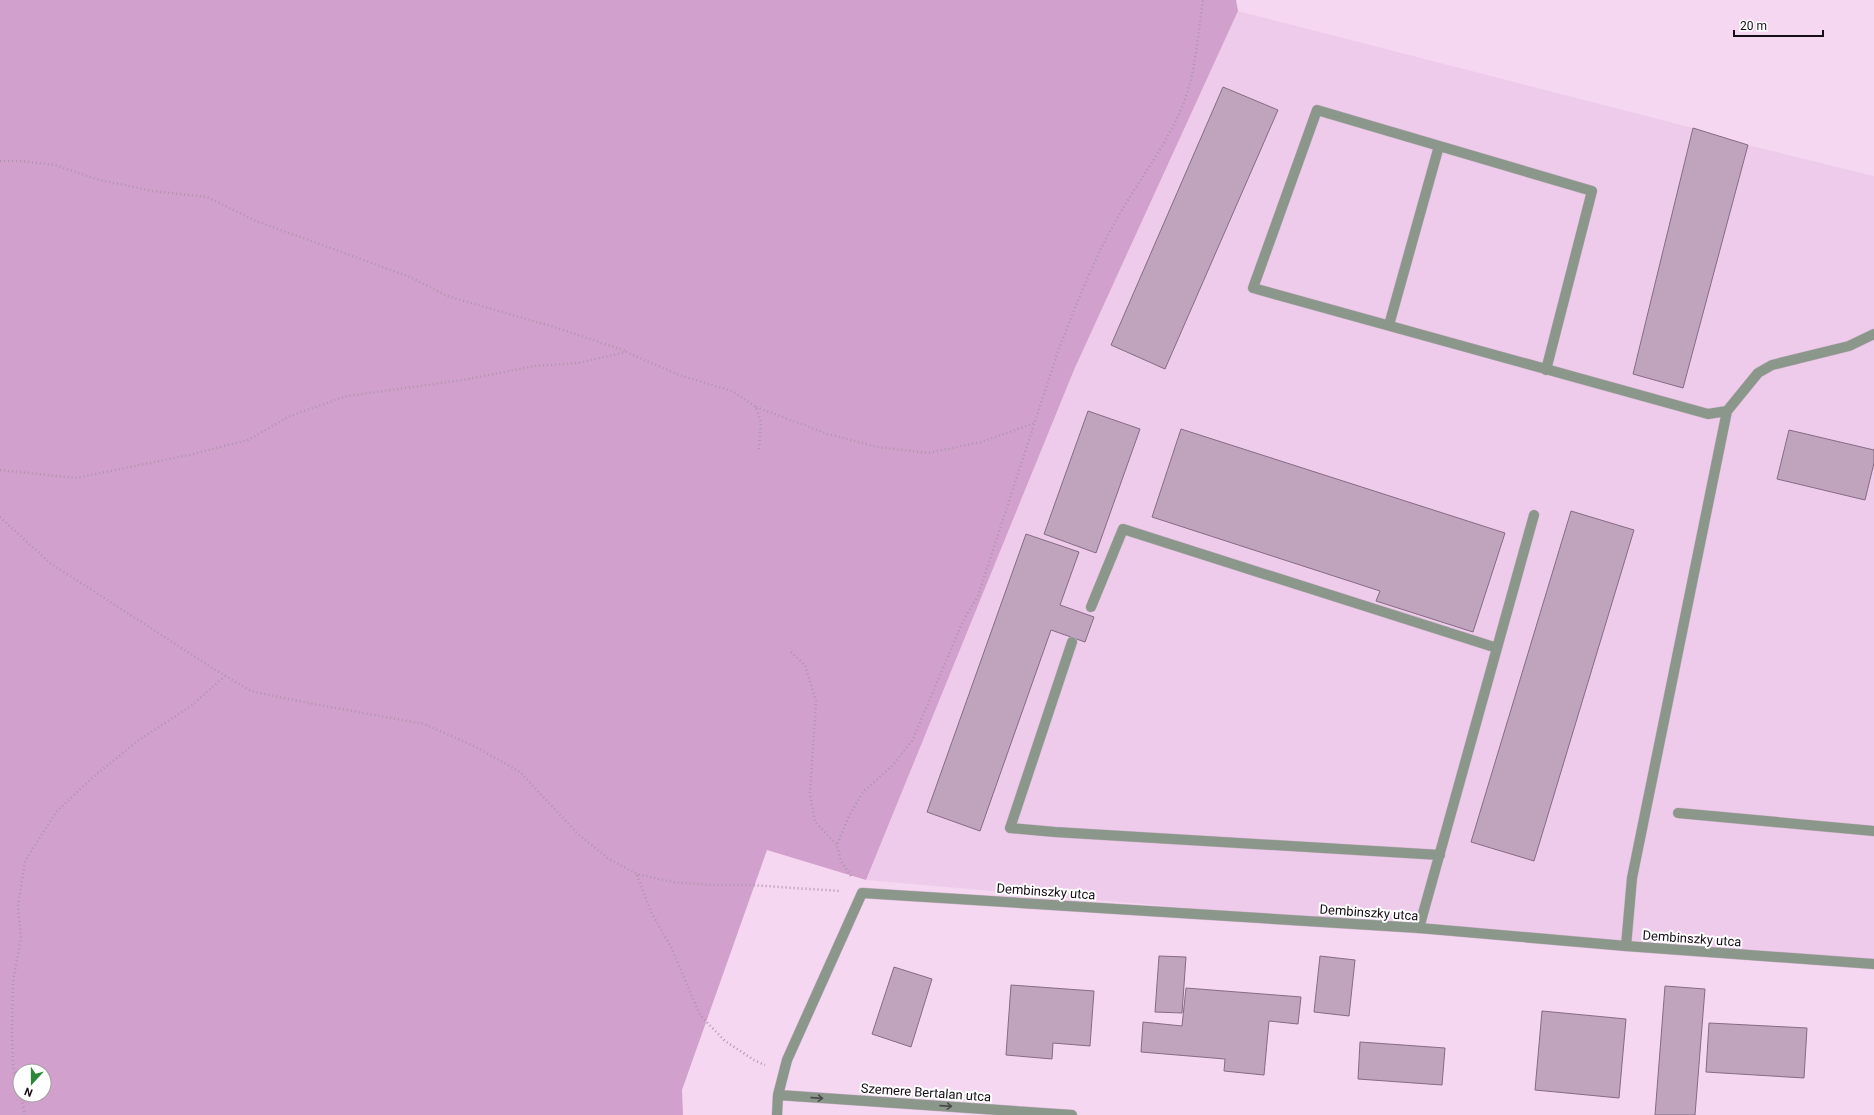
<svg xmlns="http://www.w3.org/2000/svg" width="1874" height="1115" font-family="Roboto,sans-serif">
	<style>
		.built { fill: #efcbeb }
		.green { fill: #d2a0cd; fill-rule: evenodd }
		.building { fill: #c0a3bd; stroke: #856b83 }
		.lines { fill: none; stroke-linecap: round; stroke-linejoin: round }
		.service-casing { stroke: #d1b7ce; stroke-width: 11 }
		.minor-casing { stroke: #d1b7ce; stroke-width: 11 }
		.path { stroke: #ae96ab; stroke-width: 2.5; stroke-dasharray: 1 3; stroke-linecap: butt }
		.service { stroke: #8b978b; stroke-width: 10 }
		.minor { stroke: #8b978b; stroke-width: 10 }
		.oneway { stroke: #4b4b4b }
		.labels { text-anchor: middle; stroke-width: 4; stroke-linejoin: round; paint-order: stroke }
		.street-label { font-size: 13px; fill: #170d16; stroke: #fff }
	</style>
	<rect width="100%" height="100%" fill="#f5d7f1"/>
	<!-- built -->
	<path class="built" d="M1238 11 1693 128 1748 145 1874 176V965L1626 946 866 880 1074 370Z"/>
	<!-- green -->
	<path class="green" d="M0 0H1236L1238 11 1074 370 866 880 767 850 682 1090 683 1115H0ZM20 1071H44V1095H20Z"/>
	<!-- building -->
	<path class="building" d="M1223 87 1278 110 1165 369 1111 345Z
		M1693 128 1748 145 1683 388 1633 374Z
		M1088 411 1140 429 1096 553 1044 534Z
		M1181 429 1505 533 1473 632 1376 601 1380 591 1152 517Z
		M1789 430 1874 450V463L1865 500 1777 479Z
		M1571 511 1634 530 1534 861 1471 842Z
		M1026 534 1079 552 1060 605 1094 617 1085 642 1051 630 980 831 927 812Z
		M1159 956 1186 957 1182 1013 1155 1012Z
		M1320 956 1355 960 1349 1016 1314 1012Z
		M894 967 932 979 911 1047 872 1034Z
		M1011 985 1094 991 1090 1046 1053 1043 1052 1059 1006 1055Z
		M1665 986 1705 989 1695 1115H1655Z
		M1186 988 1301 997 1298 1024 1269 1021 1264 1075 1224 1071 1225 1059 1141 1052 1143 1022 1182 1026Z
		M1542 1011 1626 1019 1619 1098 1535 1090Z
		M1709 1023 1807 1028 1804 1078 1706 1072Z
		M1360 1042 1445 1048 1442 1085 1358 1079Z"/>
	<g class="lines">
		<!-- service casing -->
		<g class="service-casing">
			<path id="service" d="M1389 325 1439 146
				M1546 370 1592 191 1317 110 1253 288 1708 414 1727 411 1758 373 1772 365 1849 346 1874 334
				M1091 607 1123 529 1497 648 1419 928
				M1072 642 1010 828 1055 832 1440 855
				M1497 648 1534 515
				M1678 813 1874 831
				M1626 946 1632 878 1727 411"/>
		</g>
		<!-- minor casing -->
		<g class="minor-casing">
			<path id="minor" d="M778 1095 1072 1115
				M777 1115 778 1095 787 1060 862 893 1419 928 1626 946 1874 964"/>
		</g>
		<!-- path -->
		<path class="path" d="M0 161H20L55 165 96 179 152 191 207 197 256 221 410 277 447 296 554 327 626 351
			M756 407 828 434 877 447 928 453 981 442 1035 423
			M0 470 76 478 189 455 248 440 290 416 347 396 463 380 535 366 578 363 626 352 679 375 732 391 756 407 761 423 759 450
			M0 517 50 563 214 669 251 691 303 702 424 724 474 746 520 772 578 834 609 859 637 874 673 882 712 885H750L840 891
			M791 652 805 665 816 701 810 793 815 822 837 845
			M637 875 652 914 671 947 700 1015 725 1041 754 1060 765 1065
			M851 876 841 861 837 845 849 816 863 792 892 766 912 741 963 621 978 596 1058 351C1076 305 1094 258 1119 215 1141 177 1168 143 1184 102 1196 70 1198 33 1203 0
			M20 1092 13 1066 12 1032 13 981 21 938 18 906 25 861 56 812 92 778 139 740 191 706 225 676
			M21 1095 25 1115"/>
		<!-- service -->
		<use href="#service" class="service"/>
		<!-- minor -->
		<use href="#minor" class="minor"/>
	</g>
	<!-- one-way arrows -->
	<defs><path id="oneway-shaft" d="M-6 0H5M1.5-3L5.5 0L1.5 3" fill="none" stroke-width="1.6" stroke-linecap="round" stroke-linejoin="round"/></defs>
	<g class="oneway">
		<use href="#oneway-shaft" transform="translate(817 1098) rotate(4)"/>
		<use href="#oneway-shaft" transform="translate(946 1106) rotate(4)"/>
	</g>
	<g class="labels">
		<!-- street labels -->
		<g class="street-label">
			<text transform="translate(1046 891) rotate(4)" y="5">Dembinszky utca</text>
			<text transform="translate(1369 912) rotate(4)" y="5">Dembinszky utca</text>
			<text transform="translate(1692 938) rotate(4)" y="5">Dembinszky utca</text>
			<text transform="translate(926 1092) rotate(4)" y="5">Szemere Bertalan utca</text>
		</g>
	</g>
	<!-- north arrow -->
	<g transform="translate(32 1083) rotate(201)"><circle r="19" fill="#ffffff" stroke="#a29ea2"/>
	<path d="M0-3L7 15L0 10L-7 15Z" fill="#2b8738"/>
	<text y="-6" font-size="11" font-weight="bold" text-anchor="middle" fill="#170d16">N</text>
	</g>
	<!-- scale -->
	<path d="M1734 30v6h89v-6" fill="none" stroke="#170d16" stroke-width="2"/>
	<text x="1740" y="30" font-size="12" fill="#170d16" stroke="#ffffff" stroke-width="3" paint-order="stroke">20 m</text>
</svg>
